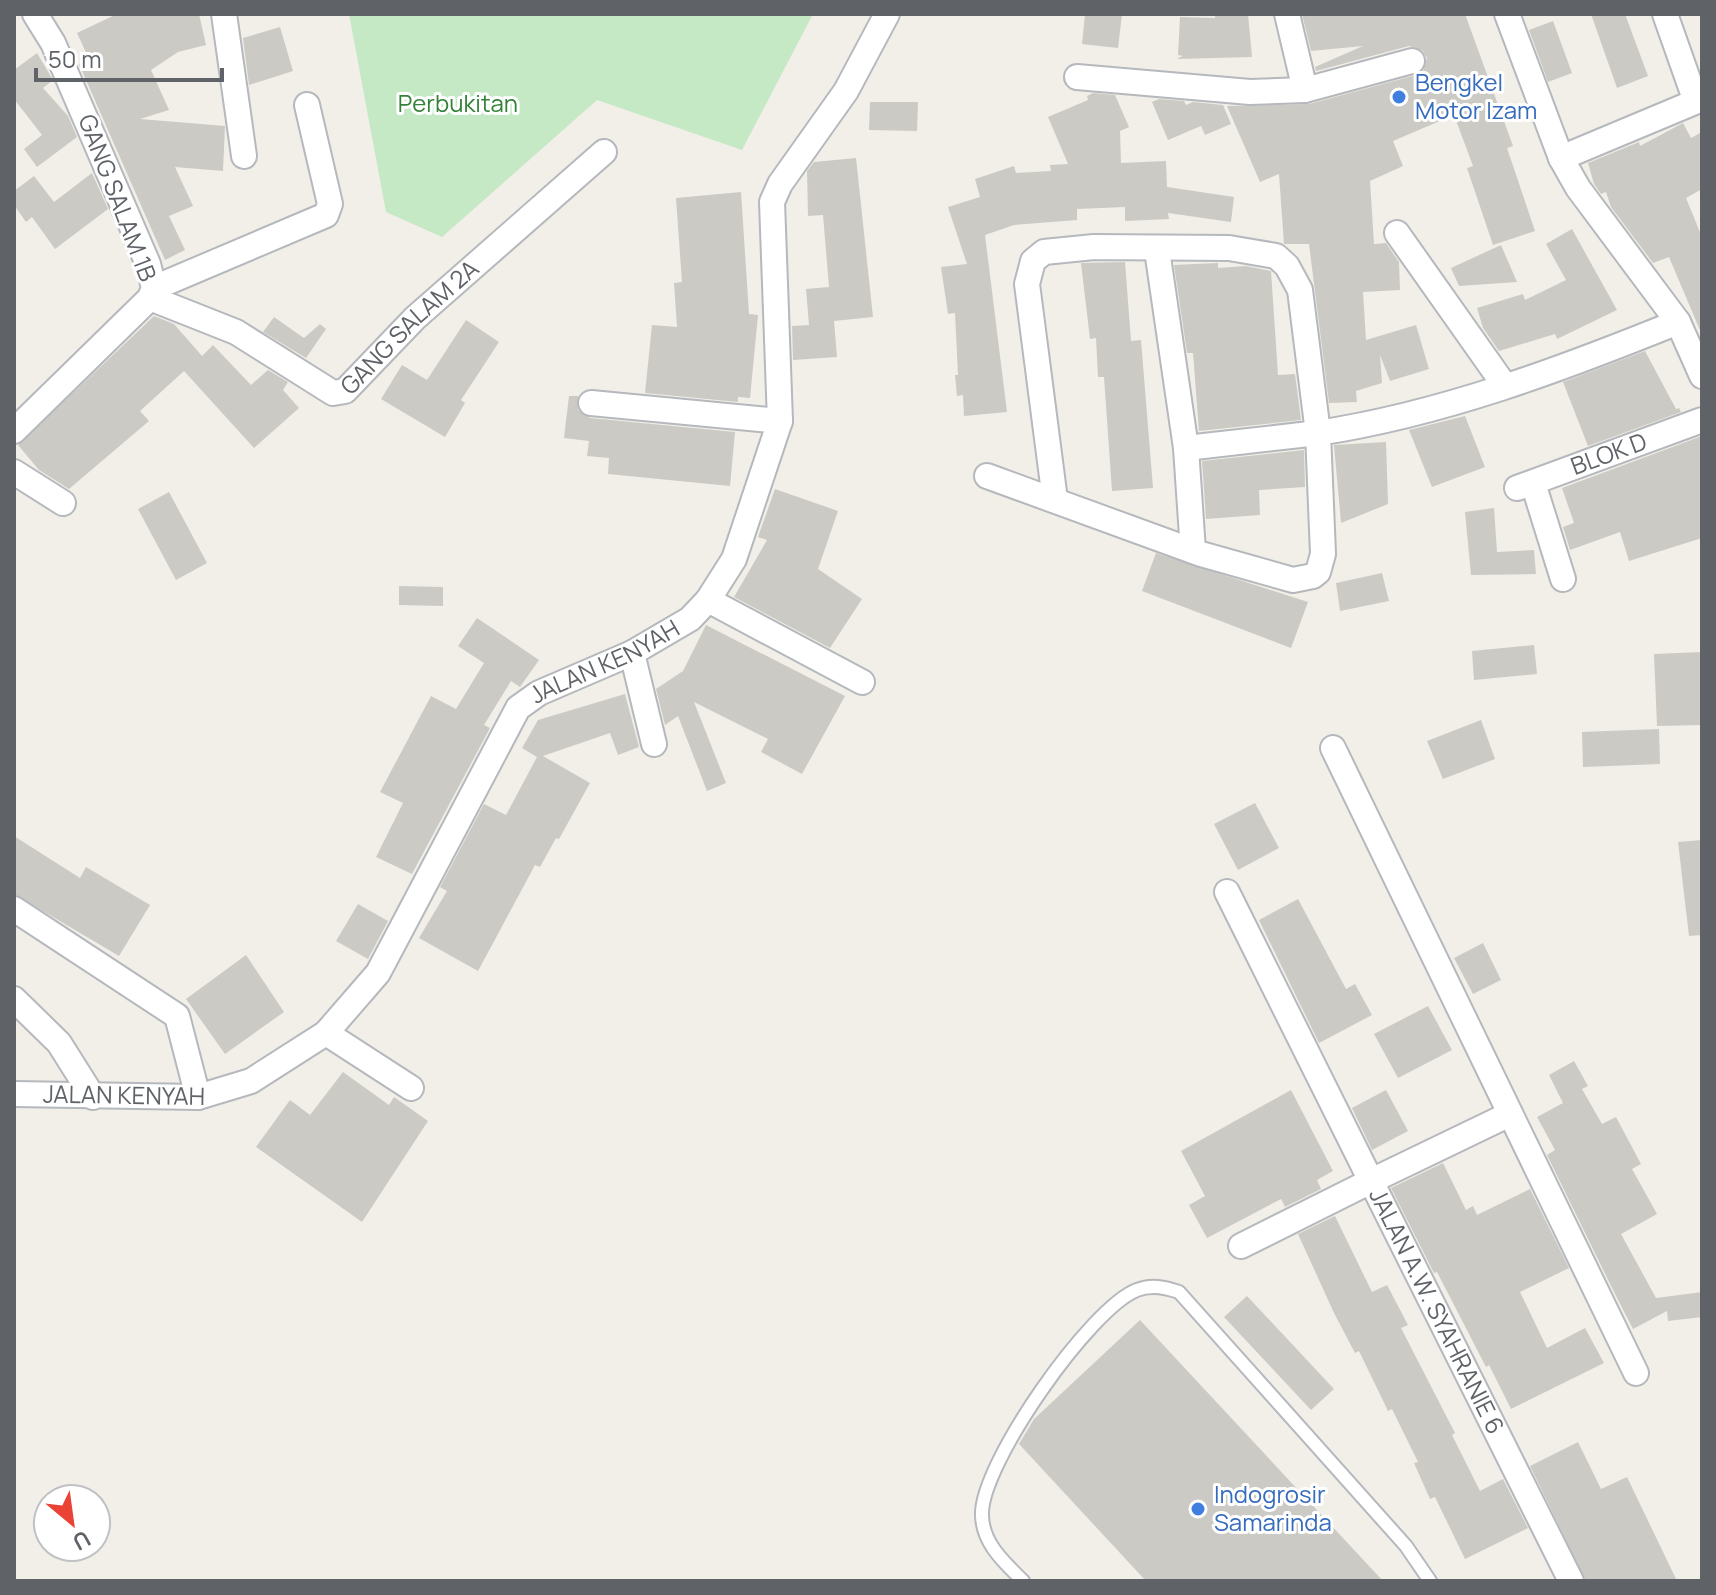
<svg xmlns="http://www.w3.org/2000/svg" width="1716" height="1595" font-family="Manrope,sans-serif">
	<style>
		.green { fill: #c5e8c5 }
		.building { fill: #cccac5 }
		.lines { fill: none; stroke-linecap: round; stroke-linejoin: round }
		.lane-casing { stroke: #b5b8bc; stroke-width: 16 }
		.street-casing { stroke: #b5b8bc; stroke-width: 28 }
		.lane { stroke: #fff; stroke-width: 12 }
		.street { stroke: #fff; stroke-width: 24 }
		.shop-dot { fill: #3f7fe0; stroke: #fff; stroke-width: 3 }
		.labels { text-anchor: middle; stroke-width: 6; stroke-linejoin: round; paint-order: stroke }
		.shop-label { font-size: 24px; fill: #366cbe; stroke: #fff; text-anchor: start }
		.park-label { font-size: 24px; fill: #348238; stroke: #fff }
		.street-label { font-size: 24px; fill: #5f6368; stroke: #fff }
	</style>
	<rect width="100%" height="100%" fill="#f1efe8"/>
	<!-- green -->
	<path class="green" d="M349 14H813L742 150 597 100 442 237 386 212Z"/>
	<!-- building -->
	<path class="building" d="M117 14H199L206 45 178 52 151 70 169 110 140 119 225 126 223 171 175 167 193 206 169 216 185 250 165 260 79 64 89 59 77 33Z
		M1085 14H1122L1118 48 1082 44Z
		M1215 14H1248L1252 57 1176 59 1183 56 1178 55 1180 17 1215 18Z
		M1302 14H1465L1513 146 1507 148 1535 231 1493 245 1467 168 1473 166 1454 115 1393 141 1403 166 1370 181 1374 244 1386 243 1399 262 1400 290 1363 292 1366 340 1416 325 1429 369 1390 381 1380 355 1382 383 1356 391 1357 402 1329 403 1309 244H1284L1279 174 1260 182 1227 106 1309 104 1416 75 1423 71 1427 58 1422 50 1409 46 1316 71 1315 67 1363 46 1311 51Z
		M1591 14H1625L1648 76 1617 88Z
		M1553 21 1572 73 1548 82 1529 30Z
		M280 27 293 71 249 85 243 38Z
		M37 53 53 80 43 88 68 116 77 137 37 167 24 149 42 135 14 99V70Z
		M1093 93 1115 95 1129 127 1120 131 1121 163 1166 161 1167 187 1234 197 1231 222 1168 213 1169 219 1125 221V207L1077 209V220L1014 225 985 235 1007 412 964 416 963 395 957 396 955 375H958L955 313 948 314 941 267 967 264 948 207 980 197 975 179 1014 166 1016 173 1051 171 1050 165 1068 164 1048 117 1088 100 1087 96Z
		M1159 99 1184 101 1186 105 1193 102 1223 105 1231 124 1205 135 1201 126 1168 140 1152 102Z
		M870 102H918L917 131 869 130Z
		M1683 123 1691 138 1702 132V189L1686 198 1702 237V335L1669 257 1653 263 1611 207 1606 192 1601 194 1594 184 1588 163 1639 142 1640 146Z
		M856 158 873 317 834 321 837 357 793 360 792 326 809 325 806 289 829 287 823 215 808 216 807 171 814 162Z
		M92 173 108 209 55 249 32 217 26 222 14 205V191L34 176 54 202Z
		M741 192 749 314 758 315 750 398 738 397V402L645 393 652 325 677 327 674 283 682 282 676 198Z
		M1572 229 1617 310 1557 339 1555 334 1499 351 1483 328 1477 308 1523 294 1525 300 1566 280 1546 244Z
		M1501 245 1517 282 1459 286 1451 268Z
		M1125 262 1131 341 1141 340 1153 488 1112 491 1104 377H1098L1096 338 1090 339 1081 263Z
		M1218 263V268L1246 266 1271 271 1278 375 1295 374 1301 420 1199 431 1193 353H1187L1174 265Z
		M154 316 174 324 202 356 213 345 251 385 268 370 288 382 283 390 299 408 254 448 184 371 140 411 149 421 69 489 39 470 18 445Z
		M274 317 304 338 320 324 326 329 306 358 263 332Z
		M466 320 499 342 461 400 465 403 445 437 381 399 402 365 427 380Z
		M1645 351 1676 409 1679 408 1681 412 1588 446 1563 382Z
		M569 396H578V410L590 418 735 432 730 486 608 474 609 458 587 456 589 441 564 438Z
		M1465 416 1485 467 1432 487 1409 430Z
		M1702 436V538L1629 561 1620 532 1570 550 1563 527 1574 523 1562 488Z
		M1386 442 1388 504 1341 523 1334 445Z
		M1304 450 1305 487 1259 490 1260 515 1206 519 1202 461Z
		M775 489 838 511 818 569 862 599 830 648 734 597 767 540 758 537Z
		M169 492 207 563 176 580 138 509Z
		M1494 508 1497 552 1534 550 1536 574 1471 575 1465 512Z
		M1156 553 1308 602 1291 648 1142 591Z
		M1382 573 1389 601 1340 611 1336 583Z
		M399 586 443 587V606L399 605Z
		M477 618 539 660 520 687 511 681 484 725 490 728 412 874 376 857 403 803 380 792 431 696 456 709 484 663 458 646Z
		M706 625 845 696 802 774 761 752 768 739 694 702 726 783 707 791 678 716 665 725 656 689 683 671Z
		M1534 645 1537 674 1474 680 1472 651Z
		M1702 652V725L1657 726 1654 654Z
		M625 694 639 747 618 755 610 733 543 756 590 783 559 839 556 838 540 867 535 865 478 971 419 938 447 891 440 887 484 804 506 815 537 757 522 748 538 720Z
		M1481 720 1495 759 1443 779 1427 741Z
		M1659 729 1660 764 1583 767 1582 732Z
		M1255 803 1279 848 1238 870 1214 824Z
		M14 836 80 878 86 867 150 905 119 956 14 894Z
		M1702 840V935L1689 936 1678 842Z
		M1298 899 1346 989 1355 984 1372 1015 1319 1043 1259 920Z
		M358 904 388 921 368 959 336 941Z
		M1483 943 1501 980 1473 994 1454 958Z
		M246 955 284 1012 225 1054 186 999Z
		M1428 1006 1452 1050 1398 1078 1374 1034Z
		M1574 1061 1588 1086 1582 1089 1602 1124 1616 1117 1641 1164 1632 1169 1657 1214 1621 1234 1656 1298 1702 1292V1317L1668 1321 1667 1311 1633 1329 1613 1290 1547 1155 1555 1150 1537 1117 1563 1103 1549 1075Z
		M343 1072 389 1105 394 1097 428 1121 362 1222 256 1147 290 1100 310 1115Z
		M1291 1090 1333 1171 1317 1180 1321 1189 1285 1207 1281 1199 1207 1238 1189 1205 1205 1196 1181 1151Z
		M1386 1090 1408 1131 1372 1150 1352 1108Z
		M1443 1163 1466 1210 1473 1206 1477 1215 1530 1189 1569 1268 1520 1292 1547 1348 1585 1328 1604 1363 1511 1409 1489 1365 1486 1367 1437 1272 1434 1273 1391 1188Z
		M1335 1216 1372 1292 1387 1285 1408 1325 1401 1328 1455 1433 1452 1435 1480 1491 1503 1479 1528 1528 1465 1559 1435 1497 1430 1499 1414 1463 1418 1462 1392 1409 1388 1411 1359 1351 1355 1353 1334 1313 1298 1234Z
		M1247 1296 1334 1389 1311 1410 1224 1317Z
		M1140 1320 1383 1581H1146L1019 1444 1034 1419Z
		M1578 1442 1601 1489 1627 1477 1677 1581H1586L1530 1466Z"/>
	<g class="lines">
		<!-- lane casing -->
		<g class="lane-casing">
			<path id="lane" d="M1023 1581C1004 1562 983 1544 982 1516 979 1466 1091 1307 1137 1290 1151 1284 1165 1287 1179 1292L1406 1546 1430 1581"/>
		</g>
		<!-- street casing -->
		<g class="street-casing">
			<g id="street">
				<path d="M224 14 244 156"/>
				<path d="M1287 14 1305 90"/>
				<path d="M1507 14 1561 158 1578 188 1678 322 1702 376"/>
				<path d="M1665 14 1695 99"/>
				<path d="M1077 77 1250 92 1305 90 1412 61"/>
				<path d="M1561 158 1702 99"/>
				<path d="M1397 233 1505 386"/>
				<path d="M1157 250 1186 448 1193 551"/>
				<path d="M154 288 326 215 330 204 307 105"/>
				<path id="s1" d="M150 298 236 332 333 393 345 391 415 318 604 152"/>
				<path d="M591 403 780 421"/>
				<path d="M14 431 150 298 154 288 148 264 53 43 35 14"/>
				<path d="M14 472 63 503"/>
				<path d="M987 476 1201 554 1293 580 1313 576 1318 572 1323 554 1318 433C1442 414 1562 369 1678 322"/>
				<path d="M1533 483 1563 579"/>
				<path id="s2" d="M1517 488 1702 420"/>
				<path d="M1055 500 1027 284 1033 261 1044 252 1094 247 1229 248 1276 256 1287 266 1300 290 1318 433 1186 448"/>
				<path d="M708 600 862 682"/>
				<path d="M632 653 654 744"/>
				<path d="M1333 748 1636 1373"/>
				<path d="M1227 892 1371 1181 1241 1246"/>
				<path d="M14 909 177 1016 198 1097"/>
				<path d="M14 999 59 1043 93 1097"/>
				<path d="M326 1033 411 1088"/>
				<path id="s3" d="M14 1094 198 1097 251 1081 326 1033 378 973 518 708 539 693 632 653 690 619 708 600 734 559 780 421 772 202 780 184 846 91 887 14"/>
				<path id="s4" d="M1510 1114 1371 1181 1571 1581"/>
			</g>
		</g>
		<!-- lane -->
		<use href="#lane" class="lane"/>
		<!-- street -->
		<use href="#street" class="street"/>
	</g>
	<!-- markers -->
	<g class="shop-dot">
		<circle cx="1399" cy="97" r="8"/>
		<circle cx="1198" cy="1509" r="8"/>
	</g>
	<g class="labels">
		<!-- shop labels -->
		<g class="shop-label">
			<text x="1415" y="91">Bengkel<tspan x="1415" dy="28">Motor Izam</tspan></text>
			<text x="1214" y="1503">Indogrosir<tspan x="1214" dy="28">Samarinda</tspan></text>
		</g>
		<!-- park labels -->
		<g class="park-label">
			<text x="458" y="112">Perbukitan</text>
		</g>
		<!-- street labels -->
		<g class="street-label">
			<text transform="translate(117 198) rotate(69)" y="8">GANG SALAM 1B</text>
			<text dy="8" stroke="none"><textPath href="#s1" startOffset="310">GANG SALAM 2A</textPath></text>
			<text dy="8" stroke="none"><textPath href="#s2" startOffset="98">BLOK D</textPath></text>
			<text dy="8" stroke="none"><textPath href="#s3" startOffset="806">JALAN KENYAH</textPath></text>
			<text dy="8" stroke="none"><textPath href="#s3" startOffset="110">JALAN KENYAH</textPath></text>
			<text dy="8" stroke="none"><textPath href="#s4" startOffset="300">JALAN A.W. SYAHRANIE 6</textPath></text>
		</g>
	</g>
	<!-- border -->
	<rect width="1716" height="1595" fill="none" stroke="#5f6368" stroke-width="32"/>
	<!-- north arrow -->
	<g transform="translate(72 1523) rotate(151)"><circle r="38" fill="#ffffff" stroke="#bfc1c3" stroke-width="2"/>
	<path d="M0-6L14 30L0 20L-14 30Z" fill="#ea4335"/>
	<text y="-12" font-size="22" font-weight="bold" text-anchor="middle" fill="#5f6368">U</text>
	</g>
	<!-- scale -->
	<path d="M36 68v12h186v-12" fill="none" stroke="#5f6368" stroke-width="4"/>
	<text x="48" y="68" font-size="24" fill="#5f6368" stroke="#ffffff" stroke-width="6" paint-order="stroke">50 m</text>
</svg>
